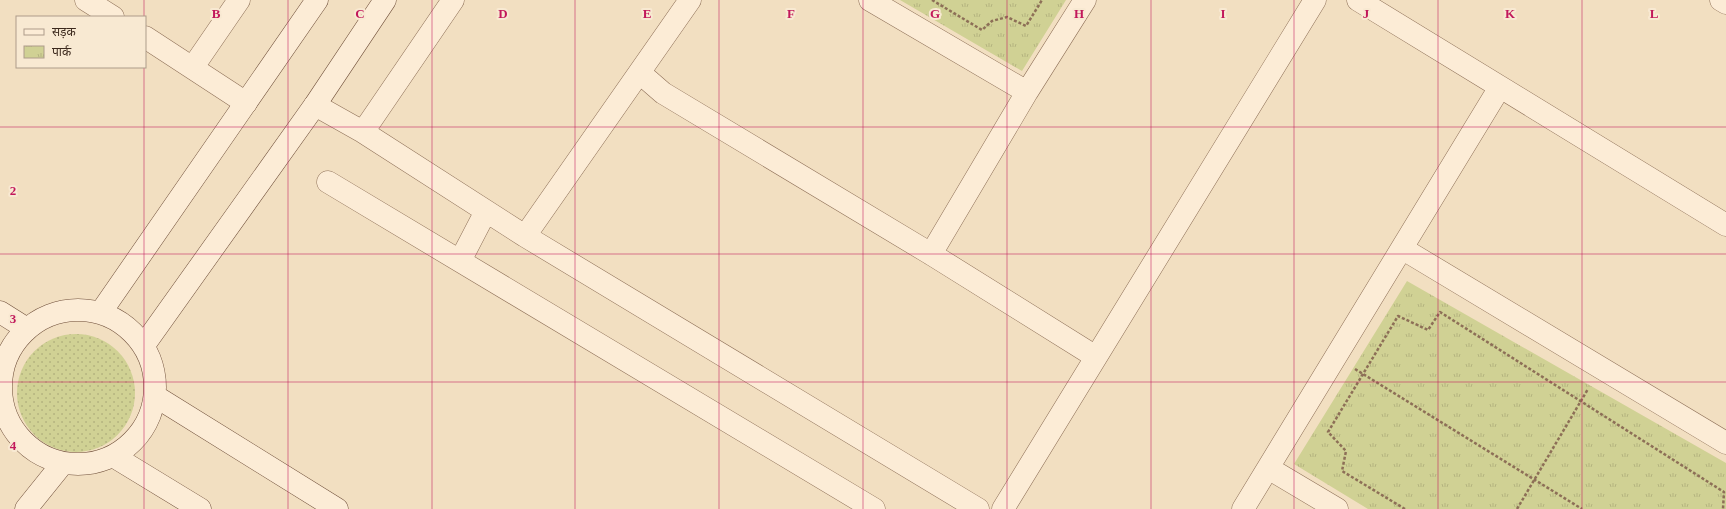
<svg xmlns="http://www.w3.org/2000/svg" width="1726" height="509" font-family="'Times New Roman','Noto Sans Devanagari',serif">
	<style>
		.grass { fill: url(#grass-dots) }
		.park { fill: url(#park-tufts) }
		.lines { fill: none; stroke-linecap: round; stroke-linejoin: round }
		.street-casing { stroke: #8d6f57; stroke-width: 23 }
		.secondary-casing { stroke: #6f4f3a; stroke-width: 23 }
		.path { stroke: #8d6f57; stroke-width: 2.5; stroke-dasharray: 3 2; stroke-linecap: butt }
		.street { stroke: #fcecd6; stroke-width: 22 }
		.secondary { stroke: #fcecd6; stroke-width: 22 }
		.grid { fill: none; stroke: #c2185b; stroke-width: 1; stroke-opacity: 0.55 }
		.grid-label { font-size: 13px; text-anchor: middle; font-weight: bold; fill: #c2185b; stroke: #f8e9d2; stroke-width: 4; stroke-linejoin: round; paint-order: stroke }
	</style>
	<defs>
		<pattern id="grass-dots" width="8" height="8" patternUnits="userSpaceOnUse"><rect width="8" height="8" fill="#d0d194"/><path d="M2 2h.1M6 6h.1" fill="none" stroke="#b4b37f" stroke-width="1.8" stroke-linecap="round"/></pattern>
		<pattern id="park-tufts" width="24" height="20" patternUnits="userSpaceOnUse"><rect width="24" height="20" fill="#d0d194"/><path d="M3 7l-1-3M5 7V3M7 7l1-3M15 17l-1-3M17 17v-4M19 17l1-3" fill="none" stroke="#b4b37f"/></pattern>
	</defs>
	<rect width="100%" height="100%" fill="#f2dfc1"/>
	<!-- grass -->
	<path class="grass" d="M17 393a59 59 0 1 1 118 0a59 59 0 1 1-118 0Z"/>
	<!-- park -->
	<path class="park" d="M900 0H1066L1022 71Z
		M1407 281 1726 463V509H1368L1294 464Z"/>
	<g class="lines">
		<!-- street casing -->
		<g class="street-casing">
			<path id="street" d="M86 0 113 17
				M870 0 1027 92
				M1358 0 1726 225
				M1721 0 1726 3
				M145 37 246 103
				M193 67 239 0
				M640 73 663 93 931 254 1096 357
				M315 105 363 132 525 236 978 509
				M363 132 453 0
				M328 182 874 509
				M525 236 690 0
				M1403 249 1726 443
				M931 254 1027 92 1085 0
				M460 261 486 211
				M1268 468 1337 509
				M1003 509 1315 0
				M1243 509 1500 87"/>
		</g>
		<!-- secondary casing -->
		<g class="secondary-casing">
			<path id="secondary" d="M1 387a77 77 0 1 1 154 0a77 77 0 1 1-154 0Z
				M0 312 27 329
				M101 312 317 0
				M144 345 315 105 385 0
				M155 396 337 509
				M113 456 200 509
				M26 509 63 463"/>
		</g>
		<!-- path -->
		<path class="path" d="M932 0 982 30 992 21 1007 17 1026 26 1042 0
			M1355 369 1582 509
			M1405 509 1342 471 1346 451 1328 432 1398 316 1428 330 1440 312 1724 492 1723 509
			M1517 509 1588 389"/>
		<!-- street -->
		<use href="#street" class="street"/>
		<!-- secondary -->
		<use href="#secondary" class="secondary"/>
	</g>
	<!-- grid -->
	<path class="grid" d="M144 0V17M288 0V509M432 0V509M575 0V509M719 0V509M863 0V509M1007 0V509M1151 0V509M1294 0V509M1438 0V509M1582 0V509M144 67V509M0 127H1726M0 254H1726M0 382H1726"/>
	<g class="grid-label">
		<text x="216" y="18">B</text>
		<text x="360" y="18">C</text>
		<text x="503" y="18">D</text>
		<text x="647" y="18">E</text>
		<text x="791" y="18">F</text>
		<text x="935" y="18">G</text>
		<text x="1079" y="18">H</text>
		<text x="1223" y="18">I</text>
		<text x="1366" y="18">J</text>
		<text x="1510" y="18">K</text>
		<text x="1654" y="18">L</text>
		<text x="13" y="195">2</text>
		<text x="13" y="323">3</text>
		<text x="13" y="450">4</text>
	</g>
	<!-- legend -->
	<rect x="16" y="16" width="130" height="52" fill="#f8e9d2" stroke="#ad9c8a"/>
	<rect x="24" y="29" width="20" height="6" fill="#fcecd6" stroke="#ad9c8a"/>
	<text x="52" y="36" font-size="12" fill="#3c291d">सड़क</text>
	<rect x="24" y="46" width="20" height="12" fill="url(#park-tufts)" stroke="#ad9c8a"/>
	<text x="52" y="56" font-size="12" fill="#3c291d">पार्क</text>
</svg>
